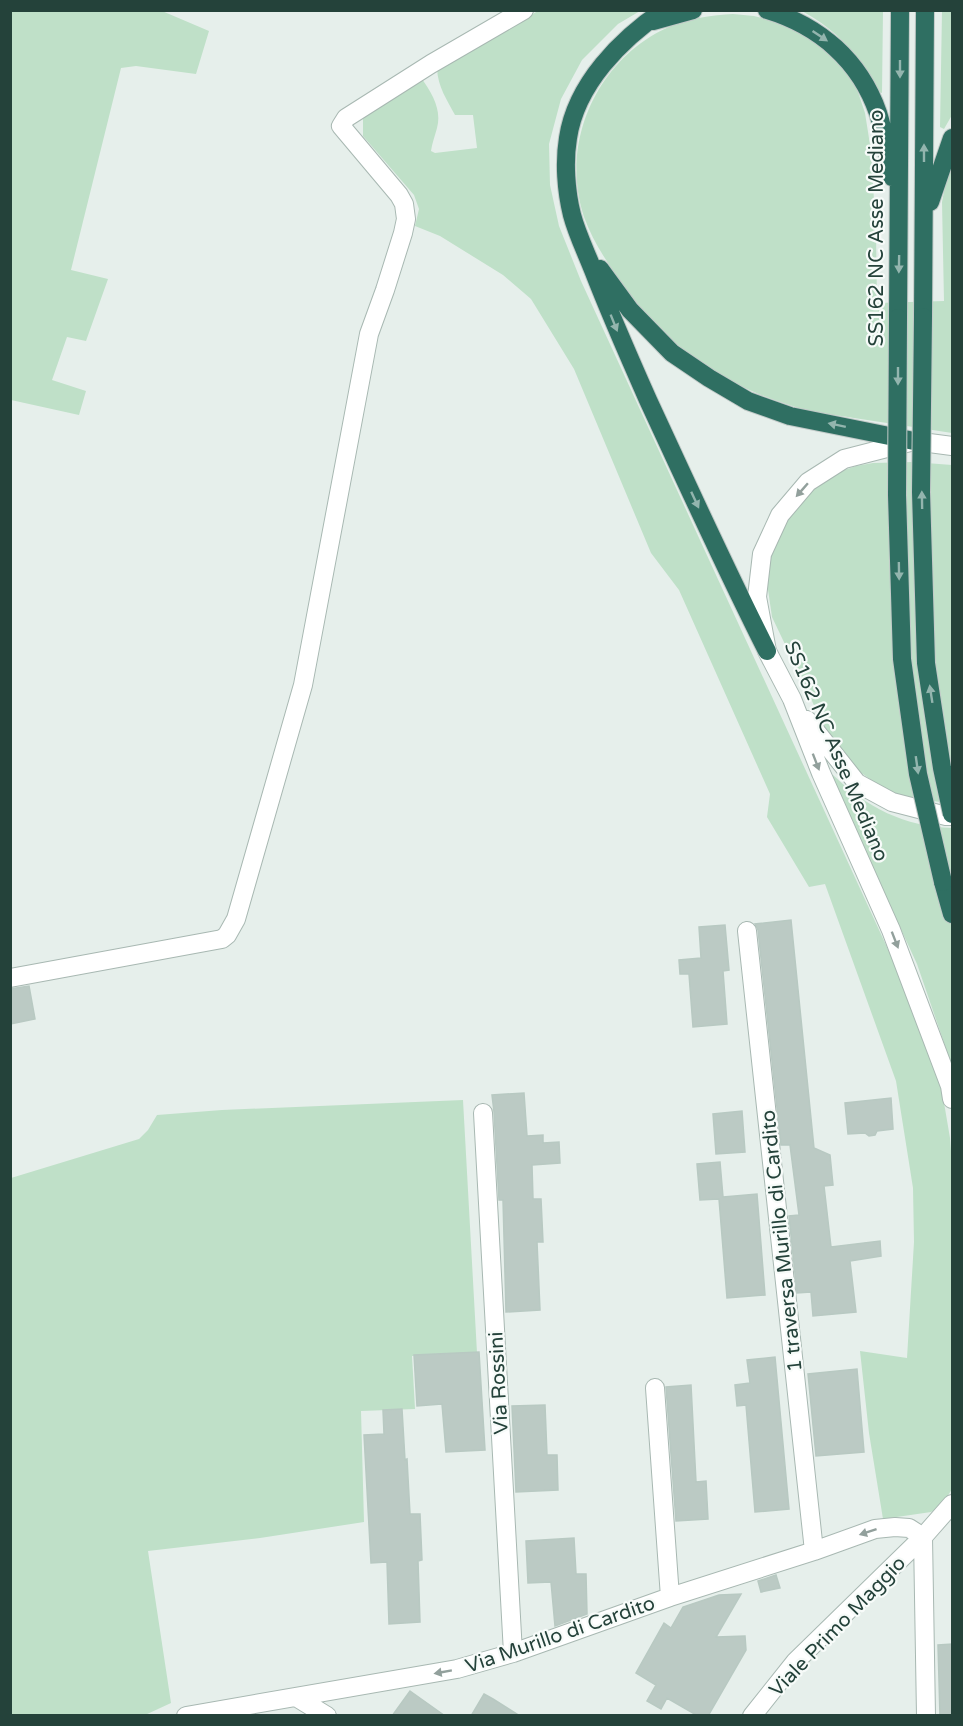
<svg xmlns="http://www.w3.org/2000/svg" width="963" height="1726" font-family="'Varela Round',sans-serif">
	<style>
		.green { fill: #bfe0c8 }
		.building { fill: #bbcac4; stroke: #b8c9c2; stroke-width: 1.5 }
		.lines { fill: none; stroke-linecap: round; stroke-linejoin: round }
		.minor-casing { stroke: #a8b8b2; stroke-width: 20 }
		.highway-casing { stroke: #c2cac8; stroke-width: 20 }
		.minor { stroke: #fff; stroke-width: 18 }
		.highway { stroke: #2f6f62; stroke-width: 18 }
		.highway-bridge-casing { stroke: #c2cac8; stroke-width: 20; stroke-linecap: butt }
		.highway-bridge { stroke: #2f6f62; stroke-width: 18 }
		.oneway { fill: #93b5ae }
		.oneway2 { fill: #92a09c }
		.labels { text-anchor: middle; stroke-width: 4.5; stroke-linejoin: round; paint-order: stroke }
		.street-label { font-size: 20px; fill: #24423a; stroke: #f7fbf9 }
	</style>
	<rect width="100%" height="100%" fill="#e6efeb"/>
	<!-- green -->
	<path class="green" d="M11 10 162 11 209 31 196 74 136 66 121 68 71 270 108 279 86 341 67 337 52 380 86 391 79 415 11 400Z
		M538 11H640L618 24 582 60 561 99 549 144 550 185 559 226 581 281 897 969 941 1085 950 1138 952 1164V1489L942 1505 931 1512 883 1519 869 1433 860 1351 907 1358 914 1242 913 1188 896 1081 825 884 809 887 767 817 770 794 679 590 651 553 574 369 531 299 503 275 440 236 415 226 419 209 414 195 363 136V119L370 110 422 79C432 93 442 110 437 128 435 136 432 143 431 151L435 153 477 148 473 115H455C447 100 438 87 437 69L442 64Z
		M802 11H883L882 93 879 92C857 54 840 32 802 11Z
		M942 11H952V115L944 129 940 127Z
		M733 14 754 16 775 21 794 28 830 51 855 83 865 113 871 151 876 233 877 303 944 301 942 202 952 151V433C920 428 887 423 854 418 838 415 820 414 805 410 767 399 730 384 698 361 662 336 636 305 612 269 601 253 591 236 584 217 559 142 598 57 671 26 691 18 712 15 733 14Z
		M913 462 952 465V804L897 795 880 786 860 772 832 743 772 617 767 583 768 566 778 532 810 490 839 472 856 466 873 463Z
		M833 775C866 807 905 827 952 828V1066L917 964 830 776Z
		M463 1100 477 1353 412 1356 415 1409 361 1411 364 1522 260 1538 148 1551 171 1703 145 1715 11 1716V1178L139 1139 148 1130 157 1115 222 1110Z"/>
	<!-- building -->
	<path class="building" d="M791 920 814 1148 830 1155 833 1185 824 1186 831 1247 880 1241 881 1256 850 1261 856 1312 813 1316 811 1292 797 1293 789 1216 799 1215 790 1145H781L758 930 755 924Z
		M725 925 729 970 723 971 727 1024 693 1027 689 974H680L679 960 701 958 699 927Z
		M29 986 35 1019 10 1024V989Z
		M524 1093 527 1136 543 1135V1143L559 1142 560 1163 532 1165 533 1199H541L543 1242H537L540 1310 506 1312 503 1200H499L494 1112 492 1095Z
		M891 1098 893 1129 877 1131 875 1135 869 1136 865 1133 848 1134 845 1103Z
		M742 1111 745 1152 716 1154 713 1114Z
		M720 1162 723 1197 757 1194 765 1295 727 1298 719 1199 700 1200 697 1164Z
		M479 1352 485 1450 446 1452 442 1404 417 1406 414 1355Z
		M775 1357 789 1509 755 1512 746 1405 737 1406 735 1385 750 1383 747 1360Z
		M857 1369 864 1452 816 1456 808 1374Z
		M691 1385 696 1482 706 1481 708 1519 676 1521 666 1387Z
		M545 1405 547 1455H557L558 1490 516 1492 512 1406Z
		M402 1409 405 1460 407 1459 410 1514H420L422 1560 418 1561 420 1622 389 1624 387 1562 371 1563 364 1435 384 1434 383 1410Z
		M574 1538 576 1574H586L587 1614 555 1626 551 1582 528 1583 526 1541Z
		M776 1575 780 1588 761 1592 758 1581Z
		M741 1594 716 1637 745 1636 746 1650 708 1716H698L667 1698 661 1709 647 1701 656 1685 636 1673 664 1623 671 1628 683 1607 719 1595Z
		M952 1644V1716H940L938 1645Z
		M410 1691 445 1716H392Z
		M484 1694 493 1699 520 1716H471Z"/>
	<g class="lines">
		<!-- minor casing -->
		<g class="minor-casing">
			<path id="minor" d="M952 446 914 441 844 459 808 482 780 515 762 554 757 597 767 651 792 699 821 773 891 930 950 1086 952 1099
				M807 720 857 783 892 802 946 816H952
				M747 931 814 1551
				M10 978 222 939 227 935 236 919 303 685 369 334 385 290 403 233 406 219 404 204 399 195 341 126 346 118 431 64 524 10
				M483 1113 513 1653
				M655 1388 670 1597
				M923 1537 926 1716
				M296 1697 327 1716
				M186 1716 457 1669 513 1653 670 1597 814 1551 875 1529 895 1527 909 1528 923 1537
				M752 1716 795 1662 923 1537 952 1504"/>
		</g>
		<!-- highway casing -->
		<g class="highway-casing">
			<path id="highway" d="M664 10C621 39 576 84 568 138 564 162 566 191 572 215 577 234 586 252 593 270 610 314 629 357 648 400 687 484 725 568 767 651
				M767 10C820 26 860 61 878 113 885 134 887 156 892 177
				M653 21 693 10
				M930 202 952 138
				M600 269 630 310 672 353 709 378 748 401 790 416 914 441
				M923 317 925 10
				M898 318 900 10
				M943 882 952 914"/>
		</g>
		<!-- minor -->
		<use href="#minor" class="minor"/>
		<!-- highway -->
		<use href="#highway" class="highway"/>
		<!-- highway-bridge casing -->
		<g class="highway-bridge-casing">
			<path id="highway-bridge" d="M923 317 921 492 926 663 942 768 952 814
				M898 318 897 495 902 659 918 774 943 882"/>
		</g>
		<!-- highway-bridge -->
		<use href="#highway-bridge" class="highway-bridge"/>
	</g>
	<!-- one-way arrows -->
	<defs><path id="oneway-solid" d="M-6-.8H1V-3.2L6.5 0L1 3.2V.8H-6Z" transform="scale(1.5)"/></defs>
	<g class="oneway">
		<use href="#oneway-solid" transform="translate(820 36) rotate(34)"/>
		<use href="#oneway-solid" transform="translate(900 69) rotate(90)"/>
		<use href="#oneway-solid" transform="translate(924 153) rotate(-90)"/>
		<use href="#oneway-solid" transform="translate(899 264) rotate(91)"/>
		<use href="#oneway-solid" transform="translate(614 323) rotate(68)"/>
		<use href="#oneway-solid" transform="translate(898 376) rotate(90)"/>
		<use href="#oneway-solid" transform="translate(837 425) rotate(-168)"/>
		<use href="#oneway-solid" transform="translate(695 500) rotate(65)"/>
		<use href="#oneway-solid" transform="translate(922 500) rotate(-91)"/>
		<use href="#oneway-solid" transform="translate(899 571) rotate(89)"/>
		<use href="#oneway-solid" transform="translate(931 694) rotate(-99)"/>
		<use href="#oneway-solid" transform="translate(917 765) rotate(82)"/>
	</g>
	<g class="oneway2">
		<use href="#oneway-solid" transform="translate(802 490) rotate(131)"/>
		<use href="#oneway-solid" transform="translate(816 762) rotate(69)"/>
		<use href="#oneway-solid" transform="translate(895 940) rotate(69)"/>
		<use href="#oneway-solid" transform="translate(868 1532) rotate(162)"/>
		<use href="#oneway-solid" transform="translate(443 1672) rotate(170)"/>
	</g>
	<g class="labels">
		<!-- street labels -->
		<g class="street-label">
			<text transform="translate(876 228) rotate(-90)" y="7">SS162 NC Asse Mediano</text>
			<text transform="translate(837 751) rotate(67)" y="7">SS162 NC Asse Mediano</text>
			<text transform="translate(781 1241) rotate(-96)" y="7">1 traversa Murillo di Cardito</text>
			<text transform="translate(498 1383) rotate(-93)" y="7">Via Rossini</text>
			<text transform="translate(837 1626) rotate(-46)" y="7">Viale Primo Maggio</text>
			<text transform="translate(560 1634) rotate(-19)" y="7">Via Murillo di Cardito</text>
		</g>
	</g>
	<!-- border -->
	<rect width="963" height="1726" fill="none" stroke="#24423a" stroke-width="24"/>
</svg>
